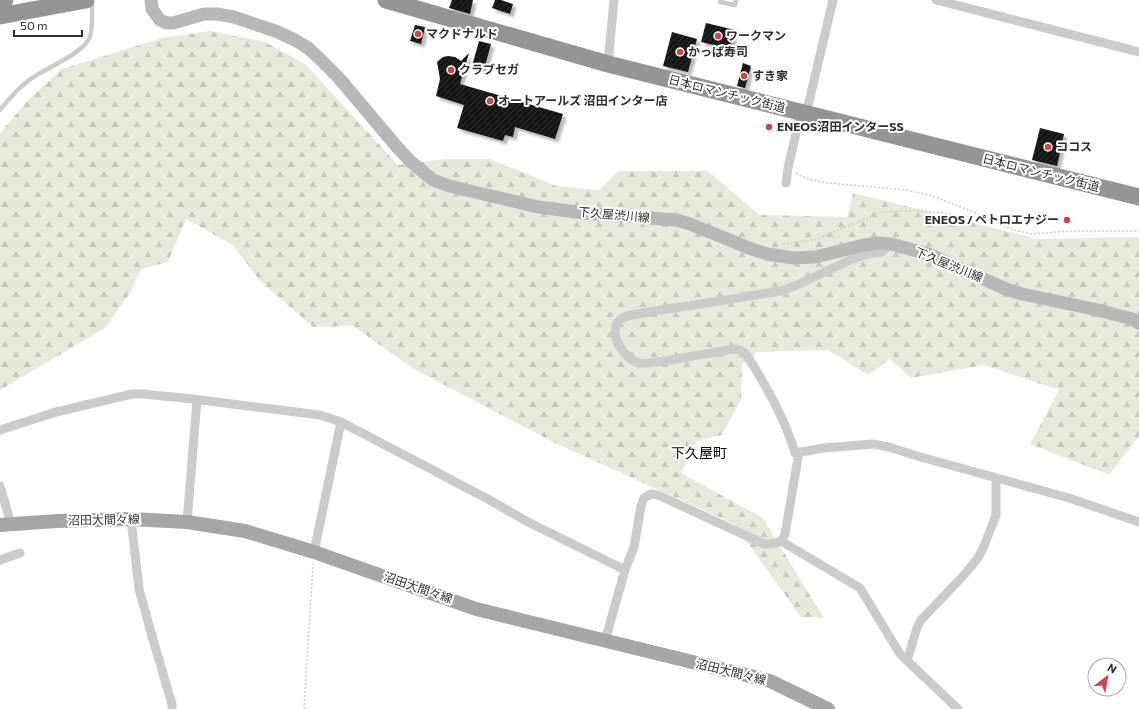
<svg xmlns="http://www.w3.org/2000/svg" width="1139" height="709" font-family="Commissioner,'Noto Sans JP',sans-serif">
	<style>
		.forest { fill: url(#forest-firs) }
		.building { fill: url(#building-hatch); filter: url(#shadow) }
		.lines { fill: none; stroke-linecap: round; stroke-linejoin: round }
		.path { stroke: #cbcbcb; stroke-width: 1.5; stroke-dasharray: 2 2; stroke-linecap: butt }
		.lane { stroke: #cbcbcb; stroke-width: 4.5 }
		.street { stroke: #cbcbcb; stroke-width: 9 }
		.secondary { stroke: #b8b8b8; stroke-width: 13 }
		.primary { stroke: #a6a6a6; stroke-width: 14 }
		.highway { stroke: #959595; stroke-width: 17 }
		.poi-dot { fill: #d34154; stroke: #fff; stroke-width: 1.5 }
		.labels { text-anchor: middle; stroke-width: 4; stroke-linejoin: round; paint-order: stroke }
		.poi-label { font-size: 12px; font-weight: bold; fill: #2e2e2e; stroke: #fff; text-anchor: start }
		.street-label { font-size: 12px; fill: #2e2e2e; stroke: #fff }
		.quarter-label { font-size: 14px; fill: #000; stroke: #fff }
	</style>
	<defs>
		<pattern id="forest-firs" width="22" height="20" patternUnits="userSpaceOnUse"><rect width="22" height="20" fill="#e5eadd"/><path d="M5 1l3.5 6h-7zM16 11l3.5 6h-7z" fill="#c5c9be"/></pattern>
		<pattern id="building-hatch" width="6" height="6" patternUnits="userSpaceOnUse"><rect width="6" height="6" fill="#151515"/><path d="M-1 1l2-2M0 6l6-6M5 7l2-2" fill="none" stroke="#2f2f2f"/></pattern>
		<filter id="shadow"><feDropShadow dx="3.5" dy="3.5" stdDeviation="1" flood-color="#0004"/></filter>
	</defs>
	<rect width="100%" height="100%" fill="#fff"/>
	<!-- forest -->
	<path class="forest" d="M210 31 265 42 305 64 398 165 445 159H490L556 186 599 190 619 171H708L759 215 847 217 853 193 1014 233 1035 239 1139 237V436L1109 475 1030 444 1059 390 984 365 911 378 890 359 868 375 828 350 758 352 742 364 741 400 722 435 697 441 681 473 763 518 806 589 824 618 801 617 734 524 553 442 414 369 353 326 313 327 261 282 233 245 186 219 168 262 141 269 130 293 105 328 0 390V133L30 98 62 69 162 38Z"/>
	<!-- building -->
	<path class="building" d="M452 0H473L470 14 449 8Z
		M495 0H501L513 4 510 14 492 8Z
		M706 23 735 30 730 49 701 42Z
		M415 25 425 27 421 44 410 41Z
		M672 32 697 39 688 72 663 66Z
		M479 41 491 44 484 70 472 66Z
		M469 53 460 84 563 114 555 139 515 127 513 137 505 135 503 141 457 128 464 105 436 96 440 79 437 62 443 57 448 56 455 57 461 61Z
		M743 63 751 66 745 88 737 86Z
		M1040 128 1064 134 1057 166 1032 160Z"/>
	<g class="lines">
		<!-- path -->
		<path class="path" d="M796 173 803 177 812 180 828 183 906 190 932 196 969 210 985 217
			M783 244 817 239 881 212 919 210 988 219 1014 230 1032 234 1069 231H1139
			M304 709 313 564"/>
		<!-- lane -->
		<path class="lane" d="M720 2 735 5 736 0
			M0 110C9 99 17 89 28 81 44 68 81 56 90 37 93 29 92 9 92 0"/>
		<!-- street -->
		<path class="street" d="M936 0 1139 52
			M608 64 614 0
			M786 183 788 168 799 120 808 106 833 0
			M891 244 882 252 867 254 850 260 797 285 781 291 637 314C631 315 622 316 618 322 608 335 625 360 639 363 651 364 664 361 676 359 695 356 714 352 734 349L740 350 746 354C766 385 785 418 795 453L824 448 873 444 889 447 917 456 1069 498 1139 522
			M0 430 56 412 132 394H143L193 399 320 415 341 422 486 498 528 522 625 570
			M0 486 11 524
			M131 519 139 589 152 636 172 704V709
			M187 522 197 400
			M781 541 860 588 900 654 958 709
			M314 552 341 422
			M0 560 20 553
			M605 641 625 570 634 547 641 506 644 498 651 494 658 495 764 544C773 544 782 544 785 534L799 452
			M907 661 917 628 921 620 964 575 978 558 984 546 996 515V478"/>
		<!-- secondary -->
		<path class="secondary" d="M151 0 152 9 160 20 167 23H173L204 14H217L234 17 278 32 295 40 308 48 320 59 338 77 397 147 410 161 433 180 449 186 538 207 584 213 676 220 690 224 749 248 767 254 794 258 815 257 860 246 878 243 891 244 928 254 1006 289 1022 294 1098 310 1132 319 1139 323"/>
		<!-- primary -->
		<path class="primary" d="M0 525 57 521 131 519 187 522 245 531 314 552 476 609 770 681 828 709"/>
		<!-- highway -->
		<path class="highway" d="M386 0 608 64 1139 197
			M0 1 5 0
			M0 16 86 0"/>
	</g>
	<!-- markers -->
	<g class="poi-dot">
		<circle cx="418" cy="34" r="4"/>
		<circle cx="718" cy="36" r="4"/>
		<circle cx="680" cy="52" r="4"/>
		<circle cx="451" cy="70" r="4"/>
		<circle cx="744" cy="76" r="4"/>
		<circle cx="490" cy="101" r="4"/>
		<circle cx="769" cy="127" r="4"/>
		<circle cx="1048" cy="147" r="4"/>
		<circle cx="1067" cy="220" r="4"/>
	</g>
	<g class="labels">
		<!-- poi labels -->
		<g class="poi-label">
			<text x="426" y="38">マクドナルド</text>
			<text x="726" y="40">ワークマン</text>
			<text x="688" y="56">かっぱ寿司</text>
			<text x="459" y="74">クラブセガ</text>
			<text x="752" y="80">すき家</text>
			<text x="498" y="105">オートアールズ 沼田インター店</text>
			<text x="777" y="131">ENEOS沼田インターSS</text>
			<text x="1056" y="151">ココス</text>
			<text x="1059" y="224" text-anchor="end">ENEOS / ペトロエナジー</text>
		</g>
		<!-- street labels -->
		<g class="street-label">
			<text transform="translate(727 94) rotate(14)" y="4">日本ロマンチック街道</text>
			<text transform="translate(1041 173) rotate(14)" y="4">日本ロマンチック街道</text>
			<text transform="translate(614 215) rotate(5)" y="4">下久屋渋川線</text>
			<text transform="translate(949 265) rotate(22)" y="4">下久屋渋川線</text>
			<text transform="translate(104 520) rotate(-1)" y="4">沼田大間々線</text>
			<text transform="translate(418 588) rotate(19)" y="4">沼田大間々線</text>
			<text transform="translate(731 672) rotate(14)" y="4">沼田大間々線</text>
		</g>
		<!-- quarter labels -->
		<g class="quarter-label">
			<text x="699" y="458">下久屋町</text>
		</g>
	</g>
	<!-- north arrow -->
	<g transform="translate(1107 677) rotate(31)"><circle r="19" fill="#ffffff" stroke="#ababab"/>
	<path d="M0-3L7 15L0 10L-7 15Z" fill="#d34154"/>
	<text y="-6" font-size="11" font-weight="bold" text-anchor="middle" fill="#2e2e2e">N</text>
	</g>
	<!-- scale -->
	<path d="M14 30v6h68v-6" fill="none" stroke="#2e2e2e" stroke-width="2"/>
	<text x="20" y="30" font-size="12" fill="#2e2e2e" stroke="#ffffff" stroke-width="3" paint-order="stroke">50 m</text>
</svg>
